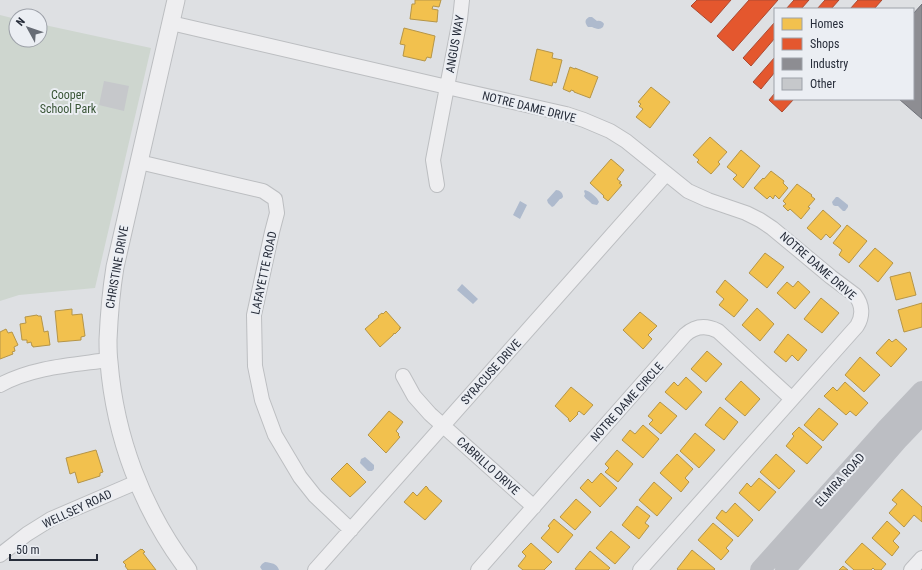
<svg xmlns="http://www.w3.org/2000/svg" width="922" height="570" font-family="'Roboto Condensed',sans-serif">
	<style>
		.green { fill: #ced6cf }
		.water { fill: #aebacd }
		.homes { fill: #f2c14e; stroke: #b59548 }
		.shops { fill: #e4572e; stroke: #ab4a32 }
		.industry { fill: #8d8d92; stroke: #6e7078 }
		.building { fill: #c6c8cb }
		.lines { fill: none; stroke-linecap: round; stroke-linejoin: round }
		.minor-casing { stroke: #bcbec1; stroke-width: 16 }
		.tertiary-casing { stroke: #bcbec1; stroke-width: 19 }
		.minor { stroke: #eeeef0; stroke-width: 14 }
		.tertiary { stroke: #eeeef0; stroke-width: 17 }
		.secondary { stroke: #bcbec3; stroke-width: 20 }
		.labels { text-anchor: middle; stroke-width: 4; stroke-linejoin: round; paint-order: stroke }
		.street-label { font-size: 12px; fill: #272d3a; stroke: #ebeef3 }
		.park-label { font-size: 12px; fill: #395536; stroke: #ebeef3 }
	</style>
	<rect width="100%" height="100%" fill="#dee0e3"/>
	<!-- green -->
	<path class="green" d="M0 15 16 19V40H40V24L151 48 95 288 19 295 0 301Z"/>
	<!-- water -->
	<path class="water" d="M589 17H592L597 21C600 20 603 22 604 24L603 27C600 30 596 29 592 27H588C585 23 584 20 589 17Z
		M556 190C560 190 563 193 563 197L561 199H560L554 206 552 207 548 203 547 200Z
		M585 190C590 191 598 198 599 202L597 205 592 204C589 200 586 200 584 196L585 194 584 191Z
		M836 197H838L848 205V207L845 211H843L838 206H835L833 205 832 202Z
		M520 201 527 205 520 219 513 215Z
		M462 284 478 299 473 304 457 290Z
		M365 457 374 465V469L372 471H368L360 463 361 459Z
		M265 562C271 563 277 563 279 570H262L260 567 262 564Z"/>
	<!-- homes -->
	<path class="homes" d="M415 0H441L439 7 433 6 432 9 438 10 437 22 410 19 412 4H415Z
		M404 28 435 36 431 58 427 57 425 61 403 56 405 45 400 44Z
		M537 49 553 53 552 58 562 60 556 83 553 82 552 86 530 80Z
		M570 67 575 69V68L598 77 590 98 574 92V91L571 90 570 92 563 89Z
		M651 87 670 102 650 128 636 117 643 109 639 106 641 104 638 102Z
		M710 137 727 152 718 162 720 164 711 174 697 162 699 160 693 155Z
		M741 150 760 166 743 188 733 179 737 175 727 167Z
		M611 159 624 170 617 179 621 182 619 183 622 185 608 201 603 197 604 196 590 183Z
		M771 171 784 181 783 183 788 188 779 199 775 195 773 199 770 196 767 199 754 188 763 178 764 179Z
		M797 184 812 195 811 196 815 199 808 207 810 208 801 219 790 209 788 211 783 206 786 204 783 201Z
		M823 210 841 226 830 238 826 234 821 240 807 228Z
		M847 225 867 241 849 263 839 255 842 250 833 243Z
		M875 248 893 263 878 282 859 266Z
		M765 253 784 267 767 288 749 273Z
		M910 272 916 295 896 300 890 277Z
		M725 280 748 300 734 317 719 305 724 299 716 292Z
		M798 281 810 292 795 309 777 293 787 282 793 287Z
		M821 298 839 313 822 333 804 319Z
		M922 303V327L904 332 898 310Z
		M757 308 774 324 760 341 742 325Z
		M72 309V315L82 314 85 336 81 337V340L58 342 55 311Z
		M386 311 401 328H399L400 329 395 334 394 333 393 335 380 347 365 329 379 317 378 316 382 313 383 314Z
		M640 312 657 326 648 335 652 339 643 349 623 330Z
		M37 315 38 316H41L44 332 48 331 50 345 33 347V346H32L31 342 27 343V340H22L20 324 26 323 25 317Z
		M6 329 8 333 12 332 18 345 14 347 15 351 12 352 13 354 0 359V332Z
		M788 334 807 350 798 361 792 355 786 362 774 352Z
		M889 339 892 342 896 339 907 349 891 367 876 353Z
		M707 351 722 364 706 382 691 369Z
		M860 357 880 375 864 392 845 375Z
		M686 377 702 392 686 410 665 392 674 382 678 386Z
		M741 381 760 399 745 416 725 399Z
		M845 382 868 403 856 416 850 411 846 415 824 396 833 387 837 391Z
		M571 387 593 405 584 415 579 411 577 413 578 414 570 422 568 419H569L555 406Z
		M660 402 677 416 661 434 649 424 653 420 648 416Z
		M720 407 738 422 724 440 705 425Z
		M819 408 838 424 823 441 804 425Z
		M389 411 403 422 396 431 399 434 398 435 400 437 386 453 368 435Z
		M643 425 659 439 643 458 622 440 630 430 635 434Z
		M799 427 822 447 807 464 786 446 794 436 792 434Z
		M695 433 715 450 699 468 680 451Z
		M96 450 103 472 100 473V476L78 483 75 472 70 474 66 458Z
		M617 450 633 464 618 482 605 472 609 468 605 464Z
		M677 454 693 469 685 478 689 482 681 492 660 473Z
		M776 454 795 471 779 489 760 472Z
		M347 463 366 482 350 497 331 479Z
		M601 473 617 488 600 507 580 488 588 479 592 483Z
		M759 478 776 492 759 511 739 493 747 483 751 487Z
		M654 482 672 498 657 516 639 500Z
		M426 486 428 488V489L442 501 425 520 404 502 413 492 417 496Z
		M902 489 922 507V522L914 515 904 527 889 513 897 504 892 500Z
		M576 499 591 512 575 530 560 517Z
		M735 503 753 520 738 537 716 518 722 510 726 513Z
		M637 506 650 516 645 523 649 526 639 539 622 525Z
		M554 519 573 535 558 553 541 538 550 528 548 526Z
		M887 521 900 533 893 541 899 547 892 556 872 538Z
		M713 523 733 540 726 548 729 551 721 560 698 540Z
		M611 531 630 547 615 564 596 548Z
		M531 543 552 562 544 570H523L518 566 526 556 522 552Z
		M862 543 886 564 881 570H875L873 568 871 570H854L845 562Z
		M141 549 142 550V549L145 552 143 553 156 570H128L125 566 126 565 123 562Z
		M692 550 715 569 714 570H678L677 569Z
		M590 551 610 568 608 570H577L575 569Z
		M843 566 848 570H839Z"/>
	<!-- shops -->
	<path class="shops" d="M697 0H731L711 23 691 6Z
		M749 0H778L733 51 717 36Z
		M794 0H809L801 9H786Z
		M825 0H839L831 9H817Z
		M858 0H882L874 9H850Z
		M775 22V38L751 66 743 58Z
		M775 57V72L761 89 753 82Z
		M775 93V99H794L782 112 769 100Z"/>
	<!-- industry -->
	<path class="industry" d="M922 4V119L899 99H913V14Z"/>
	<!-- building -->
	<path class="building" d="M104 81 129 86 124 111 99 105Z"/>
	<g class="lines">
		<!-- minor casing -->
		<g class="minor-casing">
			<path id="minor" d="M171 23 460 90 566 114 584 120 610 131 626 141 688 191 708 200 746 213 760 220 772 228 831 277 855 295C863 305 863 316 857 326L640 570
				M139 162 263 191 275 199 277 213 272 232 254 315 255 366 262 400 275 435 300 477 315 496 351 530
				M437 185 433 160 460 19 462 0
				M403 376 414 396 430 414 534 507
				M0 385C33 367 72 365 108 360
				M0 555 27 534 51 519 137 482
				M315 570 666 174
				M478 570 685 335C695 326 706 325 718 331L792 399
				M911 570 922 558"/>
		</g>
		<!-- tertiary casing -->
		<g class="tertiary-casing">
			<path id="tertiary" d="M176 0 115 267C111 292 109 316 108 340 108 347 108 355 109 362 115 437 142 509 188 570"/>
		</g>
		<!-- minor -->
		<use href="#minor" class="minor"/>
		<!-- tertiary -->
		<use href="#tertiary" class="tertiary"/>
		<!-- secondary -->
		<path class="secondary" d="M760 570 886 429 922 391
			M785 570 899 439 922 415"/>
	</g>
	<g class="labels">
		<!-- street labels -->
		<g class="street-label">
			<text transform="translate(455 44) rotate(-80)" y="4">ANGUS WAY</text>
			<text transform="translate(529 107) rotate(14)" y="4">NOTRE DAME DRIVE</text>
			<text transform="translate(818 266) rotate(41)" y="4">NOTRE DAME DRIVE</text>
			<text transform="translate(117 267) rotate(-80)" y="4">CHRISTINE DRIVE</text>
			<text transform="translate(264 273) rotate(-78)" y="4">LAFAYETTE ROAD</text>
			<text transform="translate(491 372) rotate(-48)" y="4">SYRACUSE DRIVE</text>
			<text transform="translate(627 402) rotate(-48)" y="4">NOTRE DAME CIRCLE</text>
			<text transform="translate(488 466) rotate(42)" y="4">CABRILLO DRIVE</text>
			<text transform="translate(840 480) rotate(-48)" y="4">ELMIRA ROAD</text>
			<text transform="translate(77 509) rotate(-25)" y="4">WELLSEY ROAD</text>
		</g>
		<!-- park labels -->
		<g class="park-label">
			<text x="68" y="99">Cooper<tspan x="68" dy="14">School Park</tspan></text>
		</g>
	</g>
	<!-- legend -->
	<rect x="774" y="8" width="140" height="92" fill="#ebeef3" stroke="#9da1a9"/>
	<rect x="782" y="18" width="20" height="12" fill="#f2c14e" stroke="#9da1a9"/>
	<text x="810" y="28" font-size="12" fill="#272d3a">Homes</text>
	<rect x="782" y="38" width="20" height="12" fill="#e4572e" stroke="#9da1a9"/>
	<text x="810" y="48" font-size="12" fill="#272d3a">Shops</text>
	<rect x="782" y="58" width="20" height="12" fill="#8d8d92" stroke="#9da1a9"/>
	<text x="810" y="68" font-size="12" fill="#272d3a">Industry</text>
	<rect x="782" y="78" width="20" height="12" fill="#c6c8cb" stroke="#9da1a9"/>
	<text x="810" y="88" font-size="12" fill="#272d3a">Other</text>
	<!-- north arrow -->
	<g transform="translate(28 28) rotate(310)"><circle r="19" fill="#ebeef3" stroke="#9da1a9"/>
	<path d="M0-3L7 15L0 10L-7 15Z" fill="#676c75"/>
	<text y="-6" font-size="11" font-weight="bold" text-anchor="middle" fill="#272d3a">N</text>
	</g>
	<!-- scale -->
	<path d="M10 554v6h87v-6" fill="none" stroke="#272d3a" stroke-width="2"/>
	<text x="16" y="554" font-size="12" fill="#272d3a" stroke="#ebeef3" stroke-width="3" paint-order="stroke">50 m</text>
</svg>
